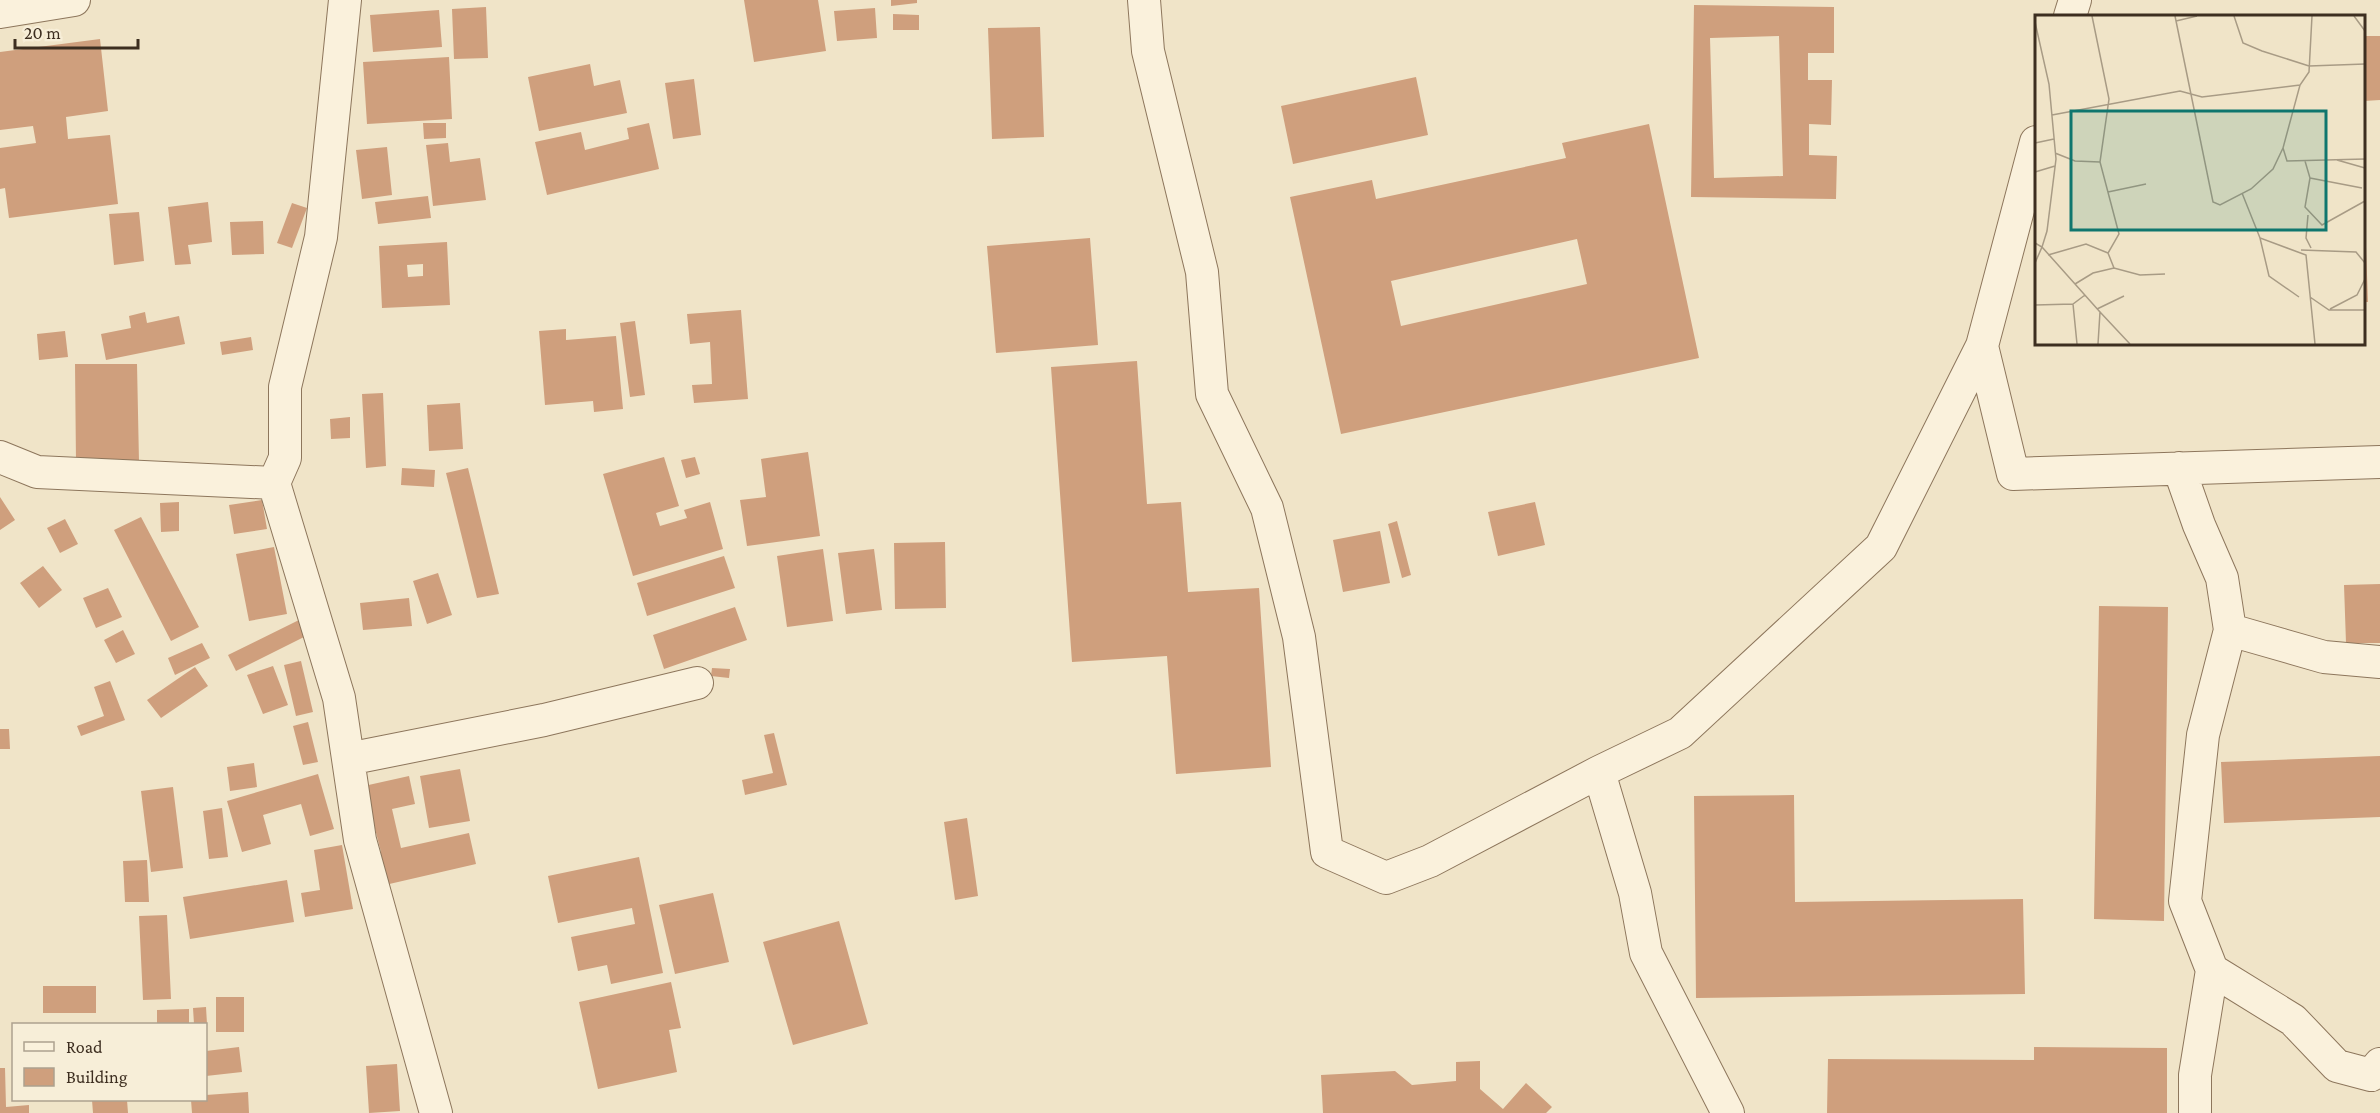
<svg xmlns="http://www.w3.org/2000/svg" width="2380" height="1113" font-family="'Crimson Pro',serif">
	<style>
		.building { fill: #cf9f7d; fill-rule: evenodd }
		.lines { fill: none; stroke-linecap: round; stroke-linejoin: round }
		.minor-casing { stroke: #8d765c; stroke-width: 34 }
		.minor { stroke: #faf1dc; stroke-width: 32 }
		.inset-road { fill: none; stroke: #a89b85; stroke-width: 1.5 }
		.view { fill: #0f766e; fill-opacity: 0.15; stroke: #0f766e; stroke-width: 3 }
		.inset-edge { fill: none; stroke: #3d2e20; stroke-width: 3 }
	</style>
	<rect width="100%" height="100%" fill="#f0e4c8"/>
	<!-- building -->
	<path class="building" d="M744 0H818L826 51 754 62Z
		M891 0H917V3L891 6Z
		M1694 5 1834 7V53H1808V80H1832L1831 125 1809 124V155L1837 156 1836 199 1691 197ZM1779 36 1783 176 1714 178 1710 38Z
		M486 7 488 58 454 59 452 9Z
		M875 8 877 38 837 41 834 11Z
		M439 10 442 47 373 52 370 15Z
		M893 14 919 15V30H893Z
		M1040 27 1044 137 992 139 988 28Z
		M2364 36H2380V100L2364 101Z
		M100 39 108 111 66 117 68 139 110 135 118 204 9 218 5 188 0 189V148L36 143 33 126 0 130V52Z
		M449 57 452 119 367 124 363 62Z
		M590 64 594 86 620 80 627 113 539 131 528 77Z
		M1416 77 1428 135 1293 164 1281 106Z
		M694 79 701 135 673 139 665 83Z
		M423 123H446V138L424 139Z
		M649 123 659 169 547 195 535 142 581 132 585 150 629 139 627 128Z
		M1649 124 1699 358 1341 434 1290 197 1372 180 1376 199 1566 158 1562 143ZM1577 239 1587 284 1401 326 1391 281Z
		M448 143 450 162 480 158 486 200 433 206 426 145Z
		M387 147 392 195 362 199 356 150Z
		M428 196 431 218 378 224 375 202Z
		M208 202 212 242 188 245 191 264 175 265 168 207Z
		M292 203 307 208 292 248 277 243Z
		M139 212 144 261 114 265 109 214Z
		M263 221 264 254 232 255 230 222Z
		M1090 238 1098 345 996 353 987 246Z
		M447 242 450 305 382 308 379 246ZM423 264V276L408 277 407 265Z
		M2364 247H2366L2368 302H2364Z
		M741 310 748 399 694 403 692 385 712 384 710 342 690 344 687 314Z
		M145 312 147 323 179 316 185 344 106 360 101 334 131 328 129 316Z
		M635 321 645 395 630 397 620 323Z
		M566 329V340L616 336 623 409 594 412 593 401 545 405 539 331Z
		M65 331 68 357 39 360 37 334Z
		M251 337 253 350 222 355 220 342Z
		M1137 361 1147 504 1181 502 1188 592 1259 588 1271 767 1176 774 1167 656 1072 662 1051 367Z
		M75 364H137L139 462 76 463Z
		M383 393 386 466 366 468 362 394Z
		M460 403 463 449 429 451 427 405Z
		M350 417V438L331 439 330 419Z
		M808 452 820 536 747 546 740 500 766 497 761 459Z
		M664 457 679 506 656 513 660 526 687 518 684 510 710 502 723 549 633 576 603 474Z
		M695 457 700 474 686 478 681 460Z
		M402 468 435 470 434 487 401 485Z
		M468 468 499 594 477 598 446 473Z
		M0 497 15 520 0 530Z
		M262 500 267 529 234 534 229 505Z
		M179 502V531L161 532 160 503Z
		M1535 502 1545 545 1498 556 1488 512Z
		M141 517 199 627 171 641 114 530Z
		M65 519 78 544 60 553 47 528Z
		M1397 521 1411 575 1402 578 1388 524Z
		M1380 531 1390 583 1343 592 1333 540Z
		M945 542 946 608 895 609 894 543Z
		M274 547 287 614 249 621 236 554Z
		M823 549 833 621 787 627 777 556Z
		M874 549 882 610 846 614 838 553Z
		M724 556 735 588 647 616 637 583Z
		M43 566 62 590 39 608 20 583Z
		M438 573 452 615 427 624 413 581Z
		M2380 584V643H2346L2344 585Z
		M108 588 122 617 96 628 83 598Z
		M409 598 412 626 363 630 360 603Z
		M2099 606 2168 607 2164 921 2094 919Z
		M735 607 747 640 664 669 653 635Z
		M299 620 306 636 236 671 228 655Z
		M123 630 135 654 116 663 104 640Z
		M202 643 210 658 175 675 168 658Z
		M301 661 313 712 296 716 284 665Z
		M273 666 288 705 263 714 247 675Z
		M195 667 208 686 161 718 147 700Z
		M712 668 730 669 729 678 711 676Z
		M110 681 125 720 81 736 77 726 104 716 94 687Z
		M308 722 318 762 303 765 293 726Z
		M0 729H9L10 749H0Z
		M774 733 787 785 745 795 742 780 773 773 764 735Z
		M2380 756V817L2224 823 2221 762Z
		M254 763 257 787 230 791 227 767Z
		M460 769 470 821 429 828 420 776Z
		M318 774 334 829 310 836 301 804 263 815 271 844 242 852 227 801Z
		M409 776 415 804 392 809 401 848 469 833 476 864 385 885 377 853 381 852 364 786Z
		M173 787 183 868 151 872 141 791Z
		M1794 795 1795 902 2023 899 2025 994 1696 998 1694 796Z
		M222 808 228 857 209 859 203 811Z
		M967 818 978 896 955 900 944 822Z
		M342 845 353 909 305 917 301 893 320 890 314 850Z
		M639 857 663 973 611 984 607 965 578 971 571 937 635 924 632 908 558 923 548 876Z
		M147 860 149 902H125L123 861Z
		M287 880 294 922 190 939 183 897Z
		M713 893 729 962 675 974 659 905Z
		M167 915 171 999 143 1000 139 916Z
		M839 921 868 1024 793 1045 763 942Z
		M671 982 681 1028 669 1030 677 1072 598 1089 579 1002Z
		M43 986H96V1013H43Z
		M216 997H244V1032H216Z
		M206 1007 207 1024H194L193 1008Z
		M189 1009V1024H157V1010Z
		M239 1047 242 1072 206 1076V1051Z
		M2034 1047 2167 1048V1113H1827L1828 1059 2034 1060Z
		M1480 1061V1089L1503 1109 1526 1083 1552 1107 1546 1113H1323L1321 1075 1395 1071 1412 1085 1456 1081V1062Z
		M397 1064 400 1111 369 1113 366 1066Z
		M0 1068H5L6 1107 29 1105V1113H0Z
		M248 1092 249 1113H192L191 1100H206V1095Z
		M92 1100H127L128 1113H93Z"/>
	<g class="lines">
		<!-- minor casing -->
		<g class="minor-casing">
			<path id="minor" d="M345 0 321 237 285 387V458L274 483 339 698 360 840 436 1113
				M1144 0 1148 51 1202 272 1212 394 1267 508 1299 637 1327 852 1386 878 1430 861 1599 772 1680 733 1881 547 1982 346
				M0 12 74 0
				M2070 16 2075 0
				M2036 142 1982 346 2013 474 2380 462
				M0 457 37 472 274 483
				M2179 468 2199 525 2222 578 2230 630 2203 735 2185 901 2212 970 2293 1020 2337 1066 2371 1075 2380 1064
				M2230 630 2324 657 2380 662
				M348 759 544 720 697 683
				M1599 772 1635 893 1646 953 1728 1113
				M2195 1113V1075L2212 970"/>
		</g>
		<!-- minor -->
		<use href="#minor" class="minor"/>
	</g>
	<!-- overview -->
	<g transform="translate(2035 15)">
		<rect width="330" height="330" fill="#f0e4c8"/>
		<path class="inset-road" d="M57 1 74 84 65 147 84 219 73 238 79 253M140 1 178 187 185 190 216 174 238 154 248 133M199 1 208 28 227 36 274 51 330 49M277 1 274 57 265 70 248 133 252 146 330 144M319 1 330 16M141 6 162 1M0 7 14 69 21 144 12 216 7 232 65 297 63 329M17 100 145 76 167 82 265 70M0 128 19 124M20 138 40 146 65 147M302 145 330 153M270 146 275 163 270 192 287 210 330 186M330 154V228M0 157 20 151M275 163 327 173M73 177 111 169M207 178 225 223 271 240 280 329M273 200 271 223 276 233M225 223 234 261 264 282M0 228 7 232 0 248M266 235 321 237 330 248M13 240 51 229 73 238M40 269 58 258 79 253 105 260 130 259M275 282 294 295H330M38 289 42 329M0 290 38 289 50 280M62 294 89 281M295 294 322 280 330 264M65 297 95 329"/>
		<path class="view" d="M36 96H291V215H36Z"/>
		<rect width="330" height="330" class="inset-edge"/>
	</g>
	<!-- legend -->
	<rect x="12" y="1023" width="195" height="78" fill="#f7eed8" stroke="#ada18e" stroke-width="1.5"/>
	<rect x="24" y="1042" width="30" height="9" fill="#faf1dc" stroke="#ada18e" stroke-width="1.5"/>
	<text x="66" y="1053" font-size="18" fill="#3d2e20">Road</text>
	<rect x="24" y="1068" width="30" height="18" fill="#cf9f7d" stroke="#ada18e" stroke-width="1.5"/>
	<text x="66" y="1083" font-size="18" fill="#3d2e20">Building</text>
	<!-- scale -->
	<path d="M15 39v9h123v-9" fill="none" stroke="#3d2e20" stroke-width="3"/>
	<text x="24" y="39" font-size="18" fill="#3d2e20" stroke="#f7eed8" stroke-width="4.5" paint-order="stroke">20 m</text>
</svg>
